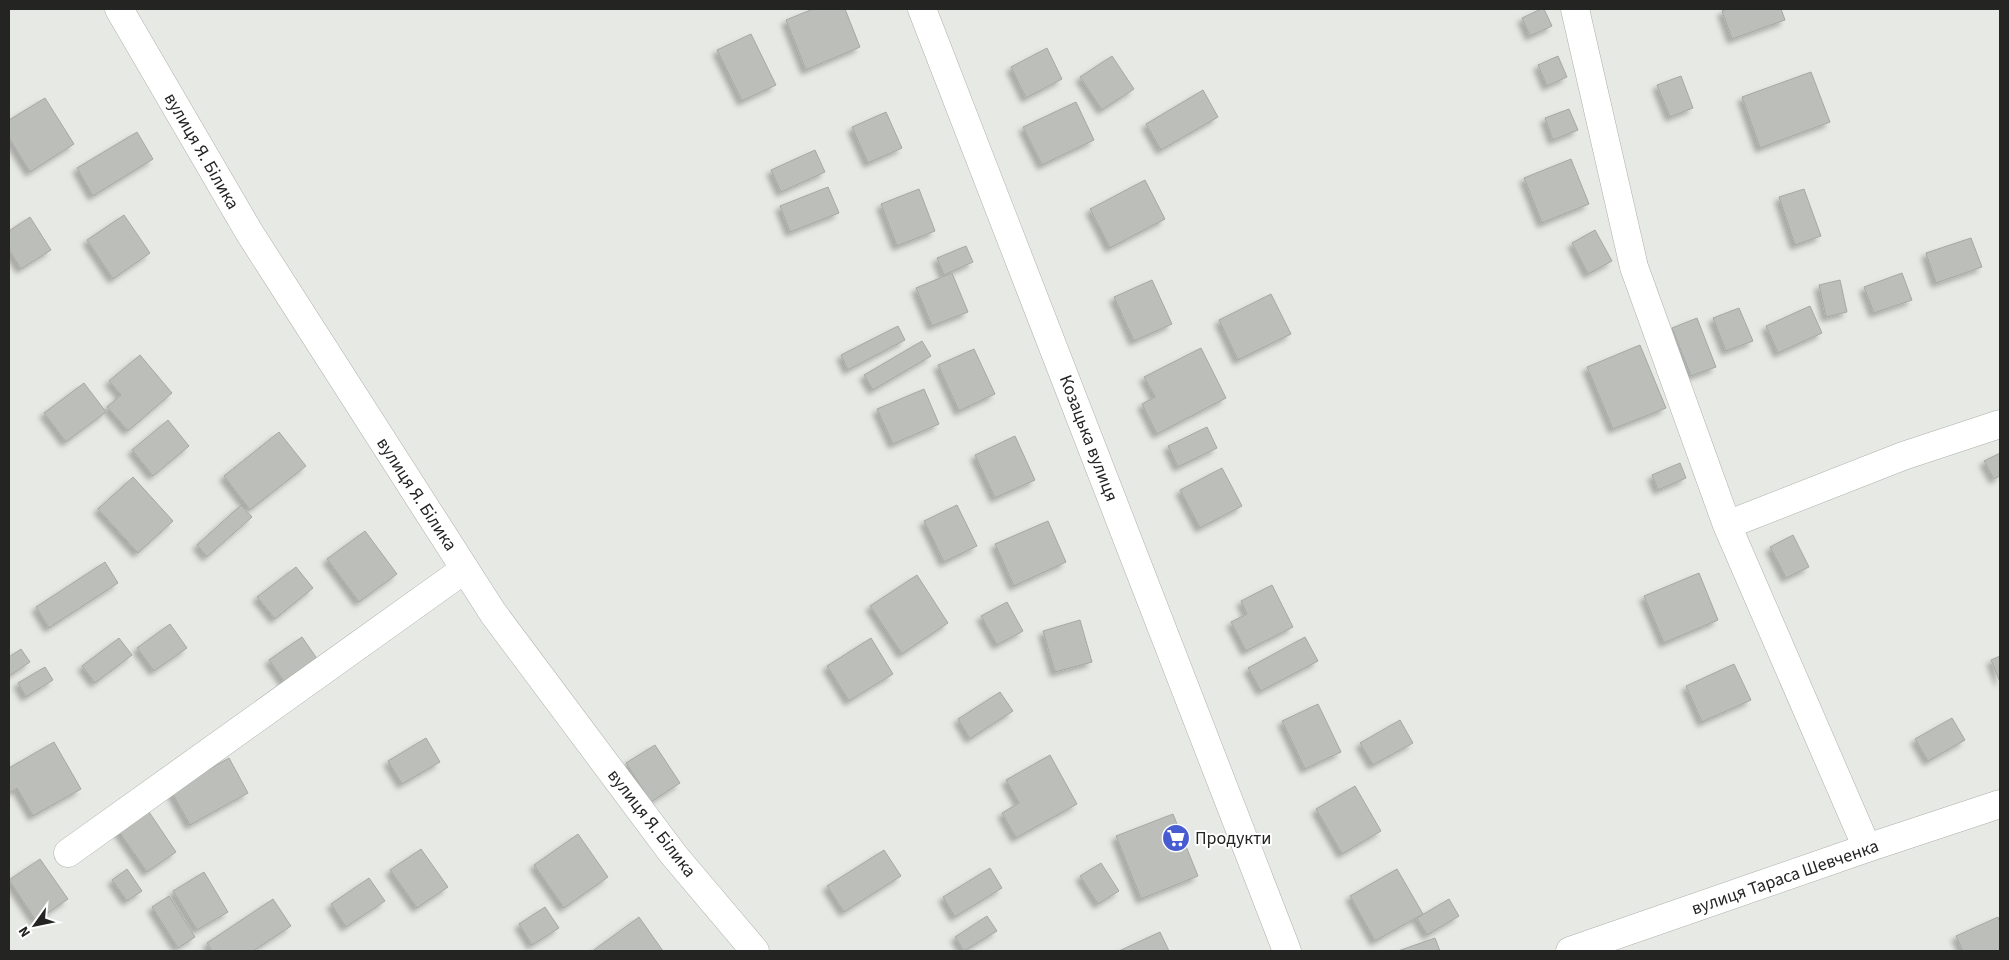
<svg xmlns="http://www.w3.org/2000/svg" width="2009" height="960" font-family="'Source Sans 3',sans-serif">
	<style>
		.building { fill: #bcbeb9; stroke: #a6a8a3; filter: url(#shadow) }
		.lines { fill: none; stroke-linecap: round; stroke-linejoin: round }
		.minor-casing { stroke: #aeb0ab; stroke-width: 29 }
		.minor { stroke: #fff; stroke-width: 28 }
		.labels { text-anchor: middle; stroke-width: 4; stroke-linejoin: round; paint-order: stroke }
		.street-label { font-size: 18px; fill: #242523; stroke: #fff }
		.poi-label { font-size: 18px; fill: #242523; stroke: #fff; text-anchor: start }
	</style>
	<defs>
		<filter id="shadow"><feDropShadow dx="-4.5" dy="4.5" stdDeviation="2.5" flood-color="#0004"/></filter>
	</defs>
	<rect width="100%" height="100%" fill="#e7e9e4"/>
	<!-- building -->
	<path class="building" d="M813 9H845L860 47 806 70 786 20Z
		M1541 9H1544L1552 26 1530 36 1522 18Z
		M1727 9H1781L1785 20 1732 39 1722 11Z
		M751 34 776 85 742 101 717 50Z
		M1047 48 1062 79 1026 98 1011 67Z
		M1112 56 1134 89 1102 110 1080 77Z
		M1558 56 1567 77 1547 86 1538 65Z
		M1811 72 1830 122 1760 148 1742 97Z
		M1681 76 1693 108 1670 117 1657 85Z
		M1203 90 1218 117 1161 150 1146 124Z
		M45 98 74 144 30 172 9 138V120Z
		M1076 102 1094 140 1042 165 1023 127Z
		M1569 109 1578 130 1553 140 1545 118Z
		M886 112 902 148 868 163 852 127Z
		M137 132 153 159 93 196 77 168Z
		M815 150 825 172 781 192 771 170Z
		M1571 159 1589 204 1542 223 1524 178Z
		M1145 180 1165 219 1110 248 1090 209Z
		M828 187 839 213 790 232 780 206Z
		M919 189 935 231 897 246 881 204Z
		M1804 189 1821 236 1795 245 1779 197Z
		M124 215 150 253 113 279 87 240Z
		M30 217 51 250 21 269 9 250V231Z
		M1595 230 1612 261 1588 274 1572 243Z
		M1971 238 1982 267 1936 283 1926 253Z
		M966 246 973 262 944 275 937 258Z
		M952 273 968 312 932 326 916 288Z
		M1902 273 1912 300 1874 313 1864 287Z
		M1152 280 1172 324 1134 341 1114 297Z
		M1840 280 1847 312 1826 317 1819 285Z
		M1271 294 1291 334 1238 360 1219 320Z
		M1810 306 1822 333 1778 353 1766 326Z
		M1739 308 1753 341 1726 351 1713 318Z
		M1697 318 1716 367 1691 376 1672 328Z
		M898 326 905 340 848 370 841 355Z
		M922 341 931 356 873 390 864 375Z
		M1640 345 1666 408 1613 429 1587 367Z
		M1201 348 1226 398 1157 434 1142 404 1155 397 1144 377Z
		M974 349 995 394 959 411 938 365Z
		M140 355 172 393 128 431 107 407 121 395 109 381Z
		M84 383 106 412 66 442 44 413Z
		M924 389 939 424 893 444 877 409Z
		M168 420 189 446 153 476 132 450Z
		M1207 427 1217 448 1178 467 1168 446Z
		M279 432 306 466 250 510 224 476Z
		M1015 436 1035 480 995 498 975 455Z
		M2000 453V476L1994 479 1984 461Z
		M1680 463 1686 478 1658 490 1652 475Z
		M1222 468 1242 506 1200 528 1180 490Z
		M133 477 173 521 138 553 98 509Z
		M241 505 252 517 207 557 197 545Z
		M957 505 977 546 944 562 924 521Z
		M1048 521 1066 562 1014 586 995 544Z
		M365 531 397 574 359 602 327 559Z
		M1793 535 1809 567 1786 578 1770 547Z
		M105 562 118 583 49 628 36 607Z
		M296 567 313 588 275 619 257 597Z
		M1699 573 1718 620 1664 643 1644 596Z
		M917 575 948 623 902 654 870 606Z
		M1272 585 1293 627 1246 651 1231 622 1247 614 1241 601Z
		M1007 602 1023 631 997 645 981 616Z
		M1080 620 1092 662 1055 672 1043 631Z
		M170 624 187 648 154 671 137 648Z
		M302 637 318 660 285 683 269 660Z
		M1305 637 1318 661 1261 691 1248 668Z
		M119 638 132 655 95 683 82 666Z
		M871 638 893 674 849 701 827 666Z
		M21 649 30 662 9 676V657Z
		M2000 656V682L1991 660Z
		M1734 664 1751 700 1702 722 1686 686Z
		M45 667 53 680 26 697 18 683Z
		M1000 692 1013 711 970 739 958 719Z
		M1318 704 1341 752 1305 769 1282 721Z
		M1952 718 1965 740 1928 761 1915 739Z
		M1400 720 1413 743 1373 765 1360 743Z
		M426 738 440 762 402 784 388 761Z
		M54 742 81 789 33 816 17 788 9 793V768Z
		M655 745 680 783 651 802 626 763Z
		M1050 755 1077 804 1016 838 1002 813 1019 803 1006 780Z
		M229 758 248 793 190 825 171 791Z
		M1355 786 1381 831 1342 854 1316 809Z
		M147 809 176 852 147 872 117 829Z
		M1173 814 1198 876 1141 899 1116 836Z
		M578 834 608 877 564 908 534 865Z
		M421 849 448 887 417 908 390 870Z
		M884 850 901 876 844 912 827 886Z
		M40 859 68 899 36 921 9 880Z
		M1101 863 1119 891 1098 904 1080 876Z
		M990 868 1002 888 955 917 943 897Z
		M127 869 142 891 127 901 112 880Z
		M1397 869 1423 914 1375 941 1350 896Z
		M204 872 228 912 197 930 173 891Z
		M369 878 385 901 346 927 331 904Z
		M169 896 195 937 178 948 152 907Z
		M273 899 291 926 253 951H212L207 943Z
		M1449 899 1459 916 1427 935 1417 918Z
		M545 907 559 928 532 945 519 924Z
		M987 916 997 931 964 951 955 937Z
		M639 917 663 951H595L594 950Z
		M1998 917 2000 923V951H1963L1956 936Z
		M1160 932 1169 951H1119Z
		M1435 938 1440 951H1398Z"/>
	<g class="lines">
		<!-- minor casing -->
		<g class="minor-casing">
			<path id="minor" d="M119 9 249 232 493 613 673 854 755 951
				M922 9 1287 951
				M1575 9 1634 267 1727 525 1867 848
				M1727 525 1903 456 2000 424
				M68 853 465 569
				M1570 951 1867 848 2000 804"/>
		</g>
		<!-- minor -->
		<use href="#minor" class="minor"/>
	</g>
	<!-- icons -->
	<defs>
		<g id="supermarket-disc" transform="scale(1.4375)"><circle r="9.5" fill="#485cd1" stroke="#fff"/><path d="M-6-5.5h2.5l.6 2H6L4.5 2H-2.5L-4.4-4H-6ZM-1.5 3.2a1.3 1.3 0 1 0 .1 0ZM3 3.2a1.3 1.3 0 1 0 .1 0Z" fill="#fff"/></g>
	</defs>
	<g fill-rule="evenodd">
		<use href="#supermarket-disc" x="1176" y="838"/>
	</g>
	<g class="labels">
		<!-- street labels -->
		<g class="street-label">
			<text transform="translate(202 151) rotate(60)" y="6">вулиця Я. Білика</text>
			<text transform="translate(1089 438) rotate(69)" y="6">Козацька вулиця</text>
			<text transform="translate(417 494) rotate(57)" y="6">вулиця Я. Білика</text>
			<text transform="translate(652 823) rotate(52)" y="6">вулиця Я. Білика</text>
			<text transform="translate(1785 877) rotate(-19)" y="6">вулиця Тараса Шевченка</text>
		</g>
		<!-- poi labels -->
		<g class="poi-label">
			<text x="1195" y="844">Продукти</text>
		</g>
	</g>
	<!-- border -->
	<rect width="2009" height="960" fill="none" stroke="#242523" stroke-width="20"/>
	<!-- north arrow -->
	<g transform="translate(35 925) rotate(237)" stroke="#ffffff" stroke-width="4" paint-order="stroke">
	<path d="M0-4L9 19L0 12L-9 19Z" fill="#242523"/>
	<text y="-8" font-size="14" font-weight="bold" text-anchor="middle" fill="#242523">N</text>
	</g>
</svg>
